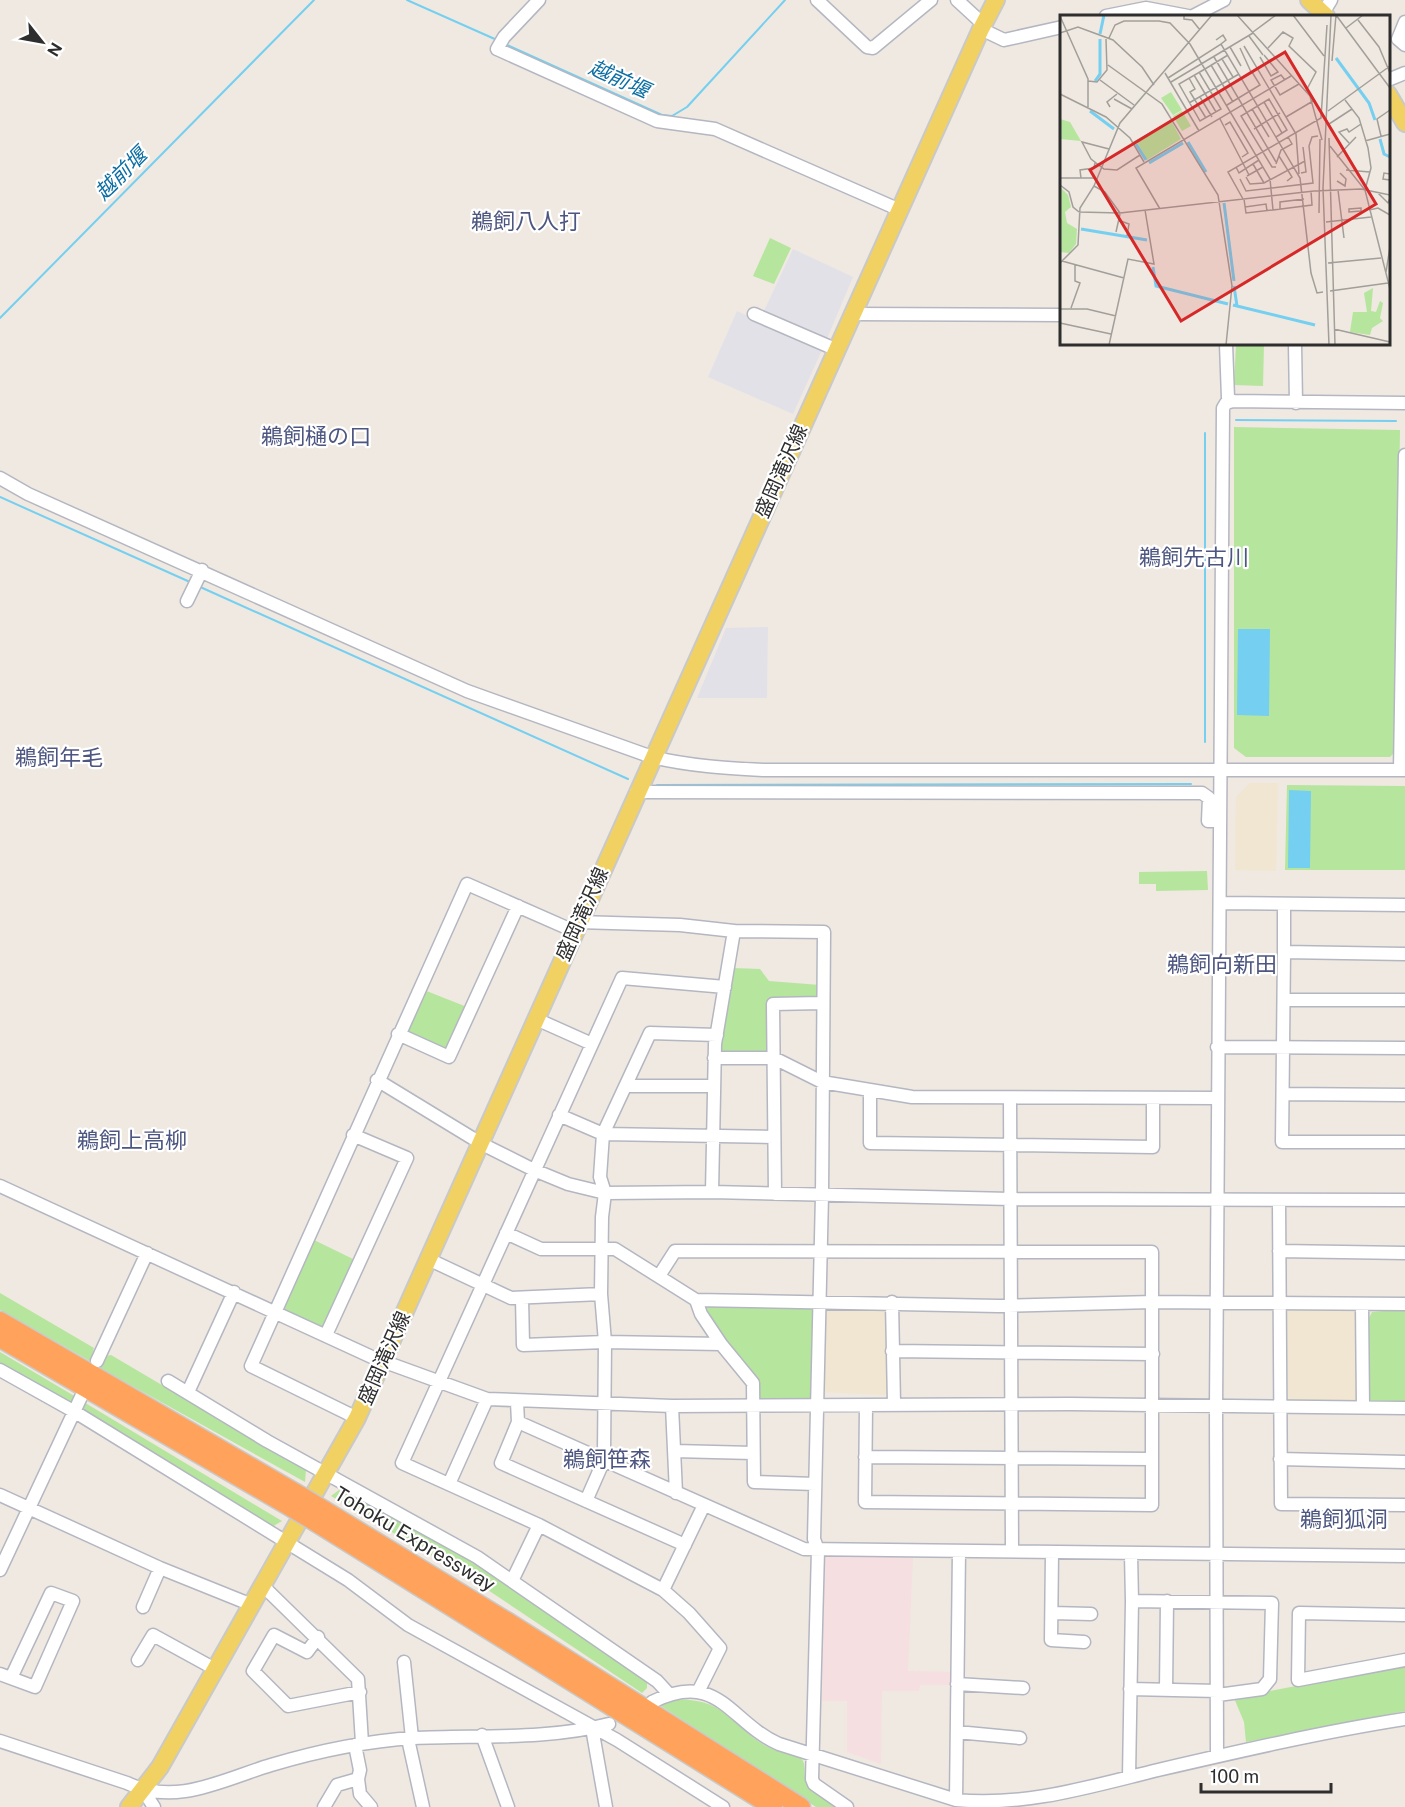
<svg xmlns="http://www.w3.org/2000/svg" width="1405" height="1807" font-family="'Public Sans','Noto Sans JP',sans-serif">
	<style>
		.industrial { fill: #e3e1e8 }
		.education { fill: #f0e6d1 }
		.medical { fill: #f5dfe0 }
		.green { fill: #b6e59e }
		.water { fill: #75cff0 }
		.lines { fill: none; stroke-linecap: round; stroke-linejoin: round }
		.stream { stroke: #75cff0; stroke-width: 2 }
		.minor-casing { stroke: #b4b7c1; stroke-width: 15 }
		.major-casing { stroke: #c9c9c9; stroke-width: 20 }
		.highway-casing { stroke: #c9c9c9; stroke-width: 21 }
		.minor { stroke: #fff; stroke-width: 12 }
		.major { stroke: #f2d163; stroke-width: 16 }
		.highway { stroke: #ffa35c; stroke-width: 18 }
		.highway-bridge-casing { stroke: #c9c9c9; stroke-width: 21; stroke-linecap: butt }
		.highway-bridge { stroke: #ffa35c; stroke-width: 18 }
		.labels { text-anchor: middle; stroke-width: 4.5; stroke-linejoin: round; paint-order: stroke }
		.street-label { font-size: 20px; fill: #2e2e2e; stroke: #fff }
		.water-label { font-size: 21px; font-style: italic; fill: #0d6fa3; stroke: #fff }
		.quarter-label { font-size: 22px; fill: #4d5680; stroke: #fff }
		.inset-river { fill: none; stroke: #75cff0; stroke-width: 3 }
		.inset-road { fill: none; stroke: #a29e99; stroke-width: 1.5 }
		.view { fill: #d62828; fill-opacity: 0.15; stroke: #d62828; stroke-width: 3 }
		.inset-edge { fill: none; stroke: #2e2e2e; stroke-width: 3 }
	</style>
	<rect width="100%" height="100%" fill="#efe9e1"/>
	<!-- industrial -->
	<path class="industrial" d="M793 249 853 277 826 341 763 313Z
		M737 311 822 350 793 414 708 377Z
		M768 627 767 698H697L726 628Z"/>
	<!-- education -->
	<path class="education" d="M1250 783H1278L1276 871 1235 870 1236 797Z
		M827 1306H888L891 1391 885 1395 824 1392V1309Z
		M1290 1309H1355L1357 1312 1359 1396 1355 1402 1292 1400 1288 1397 1287 1312Z"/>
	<!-- medical -->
	<path class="medical" d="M827 1555 913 1556 908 1671 952 1672V1685H920L919 1691H882L881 1764 847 1752V1701H822L824 1558Z"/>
	<!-- green -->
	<path class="green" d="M770 238 791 248 774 284 753 276Z
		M1236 344H1264L1263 386 1234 385Z
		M1234 427 1400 430 1395 752 1390 757H1246L1234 748Z
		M1287 785 1405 786V870H1285Z
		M1207 871 1208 890 1156 891V884H1139V872Z
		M732 968 760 969 769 981 820 985 819 1001 771 1003 772 1056 716 1057Z
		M424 990 467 1007 449 1050 444 1051 404 1033Z
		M314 1240 353 1259 322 1329 281 1311Z
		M0 1293 94 1348 90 1361 0 1310Z
		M702 1304 817 1308 815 1401 760 1400 756 1382 725 1343Z
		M1405 1309V1402L1372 1403 1366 1397 1369 1318 1372 1312Z
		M0 1352 76 1397 71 1404 0 1365Z
		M111 1355C175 1392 236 1431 301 1465L306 1470 305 1482 100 1368 105 1356Z
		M82 1401 282 1521 272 1527 80 1411Z
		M339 1490 474 1561 647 1679V1688L642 1693 473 1580 331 1496Z
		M1405 1665V1711L1246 1742 1244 1722 1234 1698Z
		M675 1699C725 1700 725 1718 761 1743 773 1751 788 1753 801 1758 807 1765 803 1772 806 1781 810 1793 829 1800 839 1807H816L661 1706Z"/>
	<!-- water -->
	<path class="water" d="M1238 629H1270L1269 716 1237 715Z
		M1289 790 1311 791 1310 868H1288Z"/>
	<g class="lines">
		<!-- stream -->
		<path class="stream" d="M407 0 497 40
			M505 44 662 115 672 116 687 107 785 0
			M0 318 314 0
			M1236 420 1396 421
			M1205 433V742
			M0 497 190 582
			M198 586 628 779
			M657 785 1191 784"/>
		<!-- minor casing -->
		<g class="minor-casing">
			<path id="minor" d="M539 0 504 37 497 49 657 121 715 129 900 210
				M817 0 867 47 873 48 931 0
				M957 0 983 24
				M1323 13 1331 0
				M1106 16 1146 8 1188 16
				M1193 16 1224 0
				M1405 22 1398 39 1405 45
				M981 29 1004 40 1062 27
				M1388 80 1405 73
				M754 314 835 349
				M851 314 1062 315
				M1226 344 1228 398 1233 401
				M1295 344 1296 403
				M0 478 28 494 467 691 652 757C690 766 725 768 763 770H1405
				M187 601 202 570
				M1400 770 1405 455
				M636 792 1202 793 1209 798 1208 821H1220
				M1220 903 1405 905
				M1284 904V952
				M578 922 680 925 734 931 824 932 822 1195 814 1539 818 1550 812 1779 814 1784 847 1807
				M1405 954 1284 952 1282 1142H1405
				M1284 1000H1405
				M536 1019 592 1044
				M398 1034 449 1057 518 906
				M1217 1047 1405 1048
				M714 1058H774L822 1082 912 1097 1218 1098
				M377 1080 482 1144 534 1170 568 1184 605 1193 712 1192 1011 1199 1405 1200
				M626 1086H714
				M870 1090V1143L1153 1147V1099
				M1283 1094 1405 1095
				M1010 1098 1012 1550
				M559 1115 603 1134 774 1137
				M0 1186 374 1358 487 1399 672 1406 1071 1404 1405 1408
				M712 1192 715 1044 734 931
				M775 1194 773 1004 821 1003
				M1279 1201 1281 1504 1405 1505
				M506 1233 541 1249H615L696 1300 998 1306 1153 1302 1405 1304
				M1279 1251 1405 1253
				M428 1259 511 1298 601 1294
				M659 1276 675 1251 1152 1252V1505L865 1502 866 1406
				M522 1298 523 1345 605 1342 721 1344
				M696 1300 701 1314 721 1344 753 1383 754 1482 815 1484
				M892 1302 894 1404
				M1362 1305 1363 1408
				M326 1335 407 1158 353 1135
				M892 1351 1153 1354
				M97 1361 147 1253
				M0 1370 75 1412 348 1580 408 1625 617 1740 723 1807
				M168 1381 267 1441 477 1557 657 1681 669 1694
				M188 1392 234 1292
				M517 1402 518 1422 804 1549 1405 1556
				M672 1406 676 1493
				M357 1418 251 1366 467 884 574 931
				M518 1422 501 1463 685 1545
				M674 1451 753 1453
				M865 1457 1152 1459
				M1280 1459 1405 1462
				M449 1484 487 1399
				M0 1495 160 1568 252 1605
				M586 1501 604 1460V1452L605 1342 601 1294 602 1217 605 1193 600 1177 603 1134 650 1033 717 1035
				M1052 1553 1051 1640 1084 1642
				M1131 1554 1132 1601
				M0 1570 81 1397
				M512 1581 539 1525
				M263 1586 358 1679 362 1743
				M663 1590 704 1505
				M143 1607 160 1568
				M1052 1613 1091 1614
				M1405 1615 1299 1613 1298 1680 1405 1660
				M318 1637 307 1652 274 1635 253 1671 288 1706 360 1692
				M138 1660 153 1635 215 1669
				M404 1662 412 1738
				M0 1674 35 1687 73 1601 51 1593 11 1678
				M957 1684 1023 1688
				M1130 1689 1218 1691
				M1166 1690 1167 1601
				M698 1692 720 1648 689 1613 663 1590 539 1525 402 1463 622 978 725 987
				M652 1702C719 1669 729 1722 779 1744L956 1800C1025 1807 1092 1786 1158 1770 1240 1751 1322 1732 1405 1719
				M592 1728 606 1807
				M957 1732 1020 1738
				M482 1735 508 1807
				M408 1739 423 1807
				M0 1741 127 1783C176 1807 224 1779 271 1765 318 1751 366 1741 414 1738 479 1735 547 1740 609 1724
				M1217 1756 1216 1408 1223 408 1226 403 1233 401 1405 403
				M1129 1777 1132 1601 1272 1603 1270 1679 1262 1689 1218 1695
				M358 1779 360 1794 371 1807
				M143 1790 154 1807
				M956 1800 959 1551
				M324 1807 337 1785 358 1779 360 1770 355 1745"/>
		</g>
		<!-- major casing -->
		<g class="major-casing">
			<path id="major" d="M1309 0 1326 16
				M1388 94 1405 123
				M129 1807 160 1767 357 1418 981 29 996 0"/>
		</g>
		<!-- highway casing -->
		<g class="highway-casing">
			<path id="highway" d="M0 1321 301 1496
				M0 1338 292 1508
				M324 1510 508 1622 801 1807
				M317 1523 773 1807"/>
		</g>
		<!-- minor -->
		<use href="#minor" class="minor"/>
		<!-- major -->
		<use href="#major" class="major"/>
		<!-- highway -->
		<use href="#highway" class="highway"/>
		<!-- highway-bridge casing -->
		<g class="highway-bridge-casing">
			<path id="highway-bridge" d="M301 1496 324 1510
				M292 1508 317 1523"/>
		</g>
		<!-- highway-bridge -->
		<use href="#highway-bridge" class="highway-bridge"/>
	</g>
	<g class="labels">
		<!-- street labels -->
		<g class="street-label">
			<text transform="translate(781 471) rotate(-66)" y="7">盛岡滝沢線</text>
			<text transform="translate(582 914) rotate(-66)" y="7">盛岡滝沢線</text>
			<text transform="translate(384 1358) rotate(-66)" y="7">盛岡滝沢線</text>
			<text transform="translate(415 1539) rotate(31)" y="7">Tohoku Expressway</text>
		</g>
		<!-- water labels -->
		<g class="water-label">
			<text transform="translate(619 79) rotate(24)" y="7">越前堰</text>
			<text transform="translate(121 174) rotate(-45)" y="7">越前堰</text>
		</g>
		<!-- quarter labels -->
		<g class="quarter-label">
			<text x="526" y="229">鵜飼八人打</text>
			<text x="316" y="444">鵜飼樋の口</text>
			<text x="1194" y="565">鵜飼先古川</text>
			<text x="59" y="765">鵜飼年毛</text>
			<text x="1222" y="972">鵜飼向新田</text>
			<text x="132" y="1148">鵜飼上高柳</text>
			<text x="607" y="1467">鵜飼笹森</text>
			<text x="1344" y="1527">鵜飼狐洞</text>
		</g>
	</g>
	<!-- overview -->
	<g transform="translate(1060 15)">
		<rect width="330" height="330" fill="#efe9e1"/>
		<path d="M111 77 122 95 113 100 101 83ZM122 96 131 111 122 116 113 101ZM0 104 10 107 21 126 0 124ZM112 107 121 124 87 145 77 127ZM0 172 8 180 11 192 5 197 7 208 17 214 16 229 9 238 0 237ZM313 273 311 296 316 297 320 286 323 288 320 303 323 306 312 313 310 320 290 317 293 297H307L304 278Z" fill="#b6e59e"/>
		<path class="inset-river" d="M40 19 44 0M276 43 309 88 315 105M35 66 40 59V24M30 96 54 114M320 124 324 139 330 142M128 127 146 157M76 129 86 145M89 148 123 128M164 188 174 266M21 214 87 225M93 252 96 271 168 289M173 290 177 291 174 271M177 291 255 310"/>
		<path class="inset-road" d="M124 0V4L132 5 140 15M177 0 250 81 262 125M233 0 264 41M276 0 330 73M0 1 28 64V92M298 5 319 32 330 58M286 13 303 0M193 17 216 0M0 18 18 12 53 25 82 52 94 70M189 21 203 40M49 23 55 10 64 6H99L110 8 130 29 210 164 213 195M156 25 163 20 166 25 161 29M184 31 236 119 239 159M170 32 181 51M180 33 191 57M208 33 223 17 233 23 229 31 256 57 246 76M154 42 216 147M200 42 211 61 218 57 204 40M162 44 173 62M272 46 276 0M48 50 102 89 158 180 172 271 166 330M151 50 173 87M139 57 161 94 140 106 119 69 145 54 168 40M105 58 139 116M134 60 156 97M108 63 161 29 240 163 251 258 257 278 263 277M129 63 135 74 130 77 146 103M40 65 74 90M225 65 221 60 211 65 220 80 239 69M28 66 37 67 47 55 46 24M111 67 193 18M0 79 46 102 70 123 84 147M140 82 152 102M54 84 72 94M285 85 299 103 308 133 311 153 305 175M204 87 222 118M129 88 179 59M167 90 200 70 192 57M50 92 47 87 57 79M192 94 209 122M268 96 330 51M226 102 253 86M160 104 189 160M269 109 292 94M165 110 170 107 188 138 182 142M194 114 220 98M321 121 317 104 330 95M269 123 275 330M305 126 330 119M73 128 113 105M289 128 279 117 287 114 289 117 301 109M270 131 305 175 330 274M49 134 22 127 31 144 44 154 57 155 80 140M219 141 232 162 227 166M277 142 296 122M193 149 204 168M216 149 221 135 232 129 228 122M176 152 179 158 199 145M216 152H212L181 101 209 84 227 115 216 122M286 155 310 157M241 158 246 157 243 132M330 159 324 158 323 164 330 165M187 161 203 152M186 162 190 169 204 168 245 146M0 163H36M21 163 20 155 34 153 35 148M180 164 186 176 253 168 249 131 252 122 258 121M277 166 285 171 286 164 280 158M0 170 9 177 13 192 19 197M34 171 45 177 60 198M278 175 284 223M317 177 328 188 330 183M183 184 168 157 261 103 267 10M184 184 186 198 213 195 252 190 251 176M185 192 206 189 207 196M301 193V196L289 197V194ZM100 194 76 153 231 61M220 194V187L244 184M309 195 318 193 330 200M19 197 60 198 254 176 301 174 330 180M259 198 260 124M58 205 69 209 67 221M266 207 311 202M56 217 60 199M2 246 64 263M0 248 18 230 20 193 34 171 60 108 152 0M268 248 321 243M326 257 330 232M270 276 328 268M11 293 20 268 15 266V250M0 294H27L56 301M0 308 51 319M274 314 330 327M49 330 68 244 94 249 85 195M269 330 263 173 271 0"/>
		<path class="view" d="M225 37 316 189 121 306 30 155Z"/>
		<rect width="330" height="330" class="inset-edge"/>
	</g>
	<!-- north arrow -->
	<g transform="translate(42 42) rotate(121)" stroke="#ffffff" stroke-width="4.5" paint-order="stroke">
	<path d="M0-4.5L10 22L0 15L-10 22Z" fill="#2e2e2e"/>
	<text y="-9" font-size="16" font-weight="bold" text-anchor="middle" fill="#2e2e2e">N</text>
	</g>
	<!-- scale -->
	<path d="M1201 1783v9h130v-9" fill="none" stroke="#2e2e2e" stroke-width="3"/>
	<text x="1210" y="1783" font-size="18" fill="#2e2e2e" stroke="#ffffff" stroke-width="4.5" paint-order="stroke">100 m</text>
</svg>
